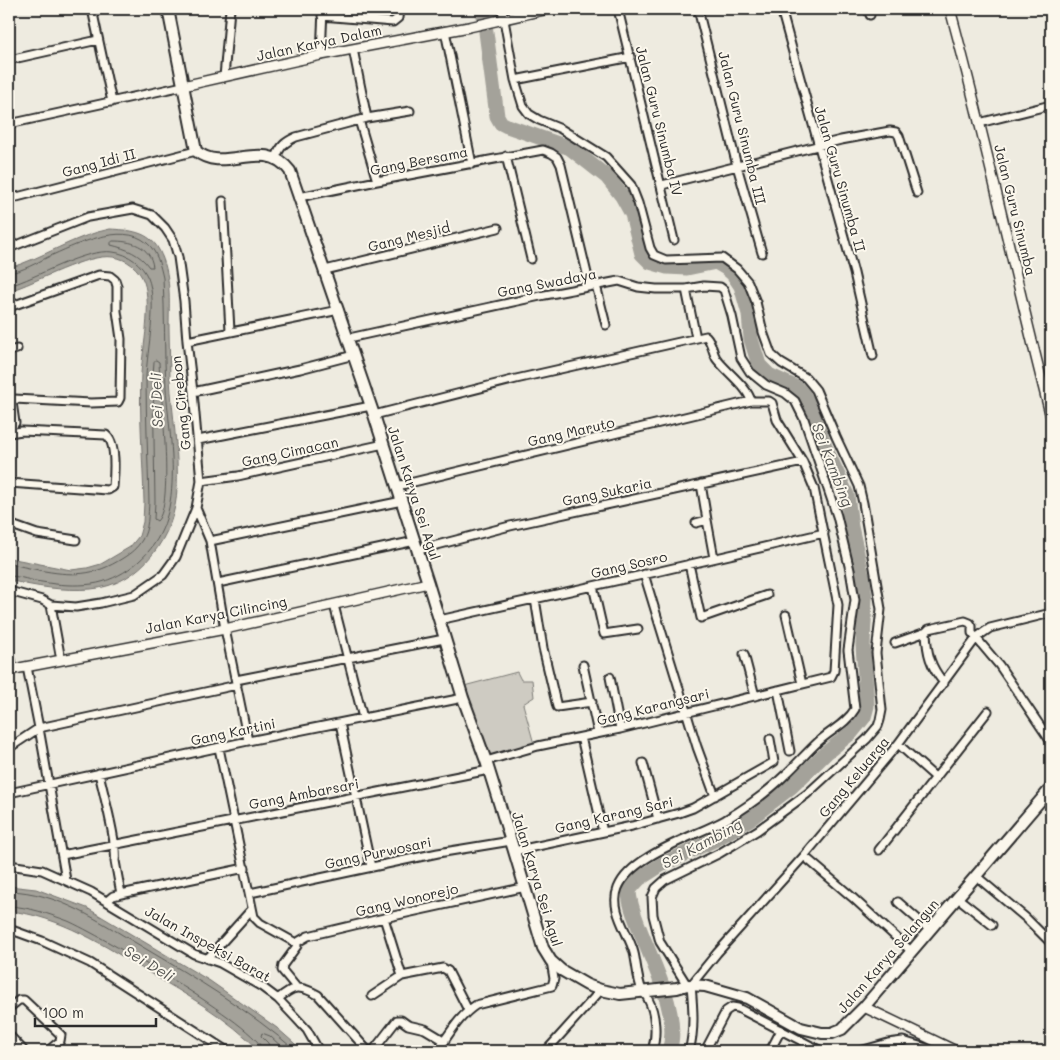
<svg xmlns="http://www.w3.org/2000/svg" width="1060" height="1060" font-family="Mali,sans-serif">
	<style>
		.green { fill: #cecbc2; stroke: #7c7b76 }
		.water { fill: #a4a29a; stroke: #74726e }
		.lines { fill: none; stroke-linecap: round; stroke-linejoin: round }
		.shore { stroke: #5b5b57; stroke-width: 1 }
		.river { stroke: #a4a29a; stroke-width: 15 }
		.minor-casing { stroke: #2b2b2b; stroke-width: 11 }
		.tertiary-casing { stroke: #2b2b2b; stroke-width: 12 }
		.secondary-casing { stroke: #2b2b2b; stroke-width: 14 }
		.minor { stroke: #fbf7ec; stroke-width: 7 }
		.tertiary { stroke: #fbf7ec; stroke-width: 9 }
		.secondary { stroke: #fbf7ec; stroke-width: 10 }
		.labels { text-anchor: middle; stroke-width: 4; stroke-linejoin: round; paint-order: stroke }
		.street-label { font-size: 14px; fill: #2b2b2b; stroke: #fbf7ec }
		.water-label { font-size: 15px; font-style: italic; fill: #555552; stroke: #fbf7ec }
	</style>
	<rect width="100%" height="100%" fill="#eeebe0"/>
	<filter id="ink" filterUnits="userSpaceOnUse"><feTurbulence type="fractalNoise" baseFrequency=".02" numOctaves="2"/><feDisplacementMap in="SourceGraphic" scale="10" xChannelSelector="R" yChannelSelector="G"/><feConvolveMatrix kernelMatrix="1 2 1 2 8 2 1 2 1" color-interpolation-filters="sRGB"/></filter>
	<g filter="url(#ink)">
		<!-- green -->
		<path class="green" d="M517 672 521 680H532L534 697 523 704 534 744 488 758 464 686Z"/>
		<!-- water -->
		<path class="water" d="M110 229C129 230 149 231 159 250 172 274 169 302 169 328 169 345 170 361 170 378 172 414 179 451 177 488 176 535 141 585 91 589 64 591 35 587 9 580V558L71 570 87 568 101 564 130 547 139 536 143 522 144 502C143 459 139 415 141 373 143 347 152 305 144 282 139 268 127 259 113 257 87 253 36 283 9 291V268C43 258 74 236 110 229Z
			M9 886 36 889 87 908 210 981 277 1028 303 1051H260C228 1018 187 995 148 972 105 946 60 916 9 911Z"/>
		<g class="lines">
			<!-- shore -->
			<path class="shore" d="M113 241C131 241 150 245 153 267H149C140 254 127 249 111 245V243Z
				M9 273C23 271 36 263 48 257 73 246 122 221 147 243 157 251 160 265 163 278 165 314 164 351 166 388 170 448 189 524 133 566 121 575 107 582 92 584 76 586 58 585 42 582 31 581 20 576 9 576
				M9 286C37 278 85 248 113 252 129 254 142 264 148 278 158 302 147 350 146 377 146 418 148 460 149 502 148 514 149 529 142 540 137 548 131 553 123 558 94 577 71 576 39 570 29 568 18 566 9 563
				M156 360 159 362C160 391 175 504 157 521L154 519 155 502 153 375 154 362Z
				M9 891C58 892 100 922 141 946 195 978 249 1010 296 1051
				M9 906C29 907 49 914 68 921 96 933 261 1027 263 1051
				M270 1051 268 1043 261 1036 262 1033 270 1036 286 1051"/>
			<!-- river -->
			<path class="river" d="M483 9 497 116 501 123 507 126 570 148 607 177 622 196 632 214 642 254 650 262 667 267 687 268 716 262 726 268 733 274 741 286 749 314 751 339 759 365 769 375 797 388 804 396 810 406 825 447 847 495 851 527 863 580 865 599 863 646 867 706 864 717 851 733 826 753 791 787 751 818 716 839 661 865 639 879 629 890C629 904 635 917 640 930 653 964 681 1016 669 1051"/>
			<!-- minor casing -->
			<g class="minor-casing">
				<path id="minor" d="M92 9 112 102
					M502 9 515 80 523 106 529 114 539 120 561 129 606 157 631 185 638 203 650 248 654 255 666 260 722 258 737 269 748 282 756 302 763 332 771 354 781 363 806 378 816 390 836 437 859 486 863 503 881 609 876 653 882 710 880 720 878 726 867 739 807 794 758 830 720 853 665 880 656 888 652 897 653 915 660 942 687 985
					M618 9 674 240
					M698 9 737 166 762 253
					M781 9 854 273 873 356
					M868 9 870 15
					M322 16 393 22 398 18 399 9
					M445 31 472 164
					M353 49 367 118
					M321 55 323 9
					M9 60 98 40
					M224 77 230 9
					M515 80 631 57
					M359 120 377 181
					M979 123 1051 105
					M9 124 183 86
					M506 156 531 259
					M276 158C280 146 285 142 296 137L367 118 410 111
					M662 185 841 140 890 131 896 132 899 136 917 193
					M299 197 377 181 543 150 551 153 557 157 561 165 590 286
					M9 199 196 151
					M223 201 230 331
					M9 248 88 217 133 209 152 215 165 228 173 240 178 257 184 301 187 341 193 392 201 481 196 508 176 557 163 575 134 595 101 603 76 607 51 605 42 600 9 591
					M325 270 498 228
					M596 285 606 325
					M686 289 696 338
					M9 307 99 275 110 276 115 280 117 286V311L121 339 120 398 118 402 91 403 14 399 12 402 15 423 12 427 9 428
					M349 338 545 295 619 281 638 287 656 289H686L704 286 720 287 724 290 732 316 741 358 750 372 766 385 785 393 795 401 804 419 837 516 850 570 855 600 848 650 855 709C847 723 830 731 818 742 807 752 797 764 786 774 768 792 747 807 725 820 696 836 631 855 618 888 609 910 629 933 634 953 637 965 637 979 642 990 643 993 647 996 648 999 656 1014 657 1036 652 1051
					M187 341 339 310
					M9 351 17 349
					M1043 386 1051 383
					M193 392 300 369 354 355
					M374 415 516 379 706 336C712 342 712 351 716 358 725 371 747 386 751 401
					M9 433 22 431 106 435C117 443 114 474 113 487L108 490 9 483
					M198 440 371 406
					M201 481 238 476 384 444
					M397 486 751 401H769L772 403 777 420 803 462 814 488 838 605 834 671 831 677 620 729 538 746 486 761
					M196 508 210 541 225 629 248 741
					M707 520 714 558
					M696 523 707 520 701 484
					M9 524 37 534 76 540
					M210 541 402 501
					M418 550 510 526 803 462
					M689 564 701 618 767 595
					M644 574 697 747 715 796
					M218 583 415 541
					M593 586 604 634 638 629
					M535 599 543 648 557 707 592 702
					M51 605 61 660
					M334 605 363 718
					M786 615 802 684
					M439 620 656 572 824 533
					M895 643 926 632
					M9 651 13 669
					M744 654 755 696
					M583 665 598 733
					M610 677 620 729
					M236 680 444 639
					M944 683C930 666 927 654 926 632L929 629 965 621 970 623 972 626V633L999 665 1051 742
					M778 690 790 751
					M340 723 371 867
					M581 737 603 832
					M898 744 935 777
					M9 748 39 728 27 667
					M219 748 254 917 260 923 296 943
					M643 763 658 819
					M99 773C103 792 118 845 115 861L121 894
					M9 793 248 741 463 698
					M879 850 988 711
					M514 851 632 826 679 813 693 808 774 762 770 739
					M62 855 489 770
					M804 856 852 897 911 951
					M9 865 42 870 91 892 194 954 220 963 262 987 278 999 295 1017 307 1030 319 1051
					M976 876 1026 918 1051 943
					M66 880 39 728 237 685
					M250 893 438 853 511 841
					M958 898 992 925
					M107 901 113 896 121 894 245 868
					M898 902 930 930
					M384 918 402 976
					M9 929 42 941 90 963 227 1051
					M296 943 308 936 384 918 526 887
					M207 959 252 909
					M296 987 282 970 283 965 297 946 296 943
					M372 996 402 976 443 968 448 971 468 1010
					M278 999C293 986 299 984 318 995L368 1051
					M9 1008 19 1000H24L61 1035 60 1041 48 1051
					M9 1035 24 1051
					M373 1051 397 1020H401L408 1025 425 1029 445 1041
					M437 1051C449 1035 459 1016 476 1005L552 986 554 979 551 961
					M546 1051 601 990
					M689 1051C695 1030 693 1007 691 985L717 953 804 856 898 744 977 637 990 628 1051 613
					M705 1051 726 1011 732 1007 738 1008 821 1051
					M770 1051 781 1030
					M860 1051 888 1043 903 1041 936 1051"/>
			</g>
			<!-- tertiary casing -->
			<g class="tertiary-casing">
				<path id="tertiary" d="M950 9C987 144 1016 282 1051 417
					M183 86 321 55 469 27 548 9
					M9 670 225 629 428 583
					M864 1007 956 1051"/>
			</g>
			<!-- secondary casing -->
			<g class="secondary-casing">
				<path id="secondary" d="M168 9 196 151C224 175 264 136 290 171L374 415 428 583 463 698 486 761 514 851 543 948 551 961 561 970 587 985 601 990 620 994 677 988 687 985 705 986 747 998 801 1028 822 1033H832L842 1029 864 1007 1051 788"/>
			</g>
			<!-- minor -->
			<use href="#minor" class="minor"/>
			<!-- tertiary -->
			<use href="#tertiary" class="tertiary"/>
			<!-- secondary -->
			<use href="#secondary" class="secondary"/>
		</g>
	</g>
	<g class="labels">
		<!-- street labels -->
		<g class="street-label">
			<text transform="translate(319 43) rotate(-12)" y="5">Jalan Karya Dalam</text>
			<text transform="translate(659 121) rotate(76)" y="5">Jalan Guru Sinumba IV</text>
			<text transform="translate(742 128) rotate(76)" y="5">Jalan Guru Sinumba III</text>
			<text transform="translate(419 161) rotate(-11)" y="5">Gang Bersama</text>
			<text transform="translate(99 163) rotate(-15)" y="5">Gang Idi II</text>
			<text transform="translate(840 179) rotate(74)" y="5">Jalan Guru Sinumba II</text>
			<text transform="translate(1015 210) rotate(76)" y="5">Jalan Guru Sinumba</text>
			<text transform="translate(409 237) rotate(-14)" y="5">Gang Mesjid</text>
			<text transform="translate(547 283) rotate(-11)" y="5">Gang Swadaya</text>
			<text transform="translate(181 403) rotate(-96)" y="5">Gang Cirebon</text>
			<text transform="translate(571 432) rotate(-13)" y="5">Gang Maruto</text>
			<text transform="translate(290 452) rotate(-12)" y="5">Gang Cimacan</text>
			<text transform="translate(607 492) rotate(-12)" y="5">Gang Sukaria</text>
			<text transform="translate(414 493) rotate(72)" y="5">Jalan Karya Sei Agul</text>
			<text transform="translate(629 565) rotate(-13)" y="5">Gang Sosro</text>
			<text transform="translate(216 615) rotate(-11)" y="5">Jalan Karya Cilincing</text>
			<text transform="translate(653 707) rotate(-14)" y="5">Gang Karangsari</text>
			<text transform="translate(233 732) rotate(-12)" y="5">Gang Kartini</text>
			<text transform="translate(854 777) rotate(-50)" y="5">Gang Keluarga</text>
			<text transform="translate(304 794) rotate(-11)" y="5">Gang Ambarsari</text>
			<text transform="translate(614 815) rotate(-13)" y="5">Gang Karang Sari</text>
			<text transform="translate(378 853) rotate(-12)" y="5">Gang Purwosari</text>
			<text transform="translate(537 879) rotate(73)" y="5">Jalan Karya Sei Agul</text>
			<text transform="translate(407 900) rotate(-13)" y="5">Gang Wonorejo</text>
			<text transform="translate(208 944) rotate(29)" y="5">Jalan Inspeksi Barat</text>
			<text transform="translate(888 956) rotate(-49)" y="5">Jalan Karya Selangun</text>
		</g>
		<!-- water labels -->
		<g class="water-label">
			<text transform="translate(157 400) rotate(-92)" y="5">Sei Deli</text>
			<text transform="translate(832 465) rotate(69)" y="5">Sei Kambing</text>
			<text transform="translate(702 844) rotate(-28)" y="5">Sei Kambing</text>
			<text transform="translate(149 964) rotate(31)" y="5">Sei Deli</text>
		</g>
	</g>
	<!-- margin -->
	<rect width="1060" height="1060" fill="none" stroke="#fbf7ec" stroke-width="30"/>
	<rect x="15" y="15" width="1030" height="1030" fill="none" stroke="#2b2b2b" stroke-width="2" filter="url(#ink)"/>
	<!-- scale -->
	<path d="M35 1018v8h121v-8" fill="none" stroke="#2b2b2b" stroke-width="2.5"/>
	<text x="42" y="1018" font-size="15" fill="#2b2b2b" stroke="#fbf7ec" stroke-width="4" paint-order="stroke">100 m</text>
</svg>
